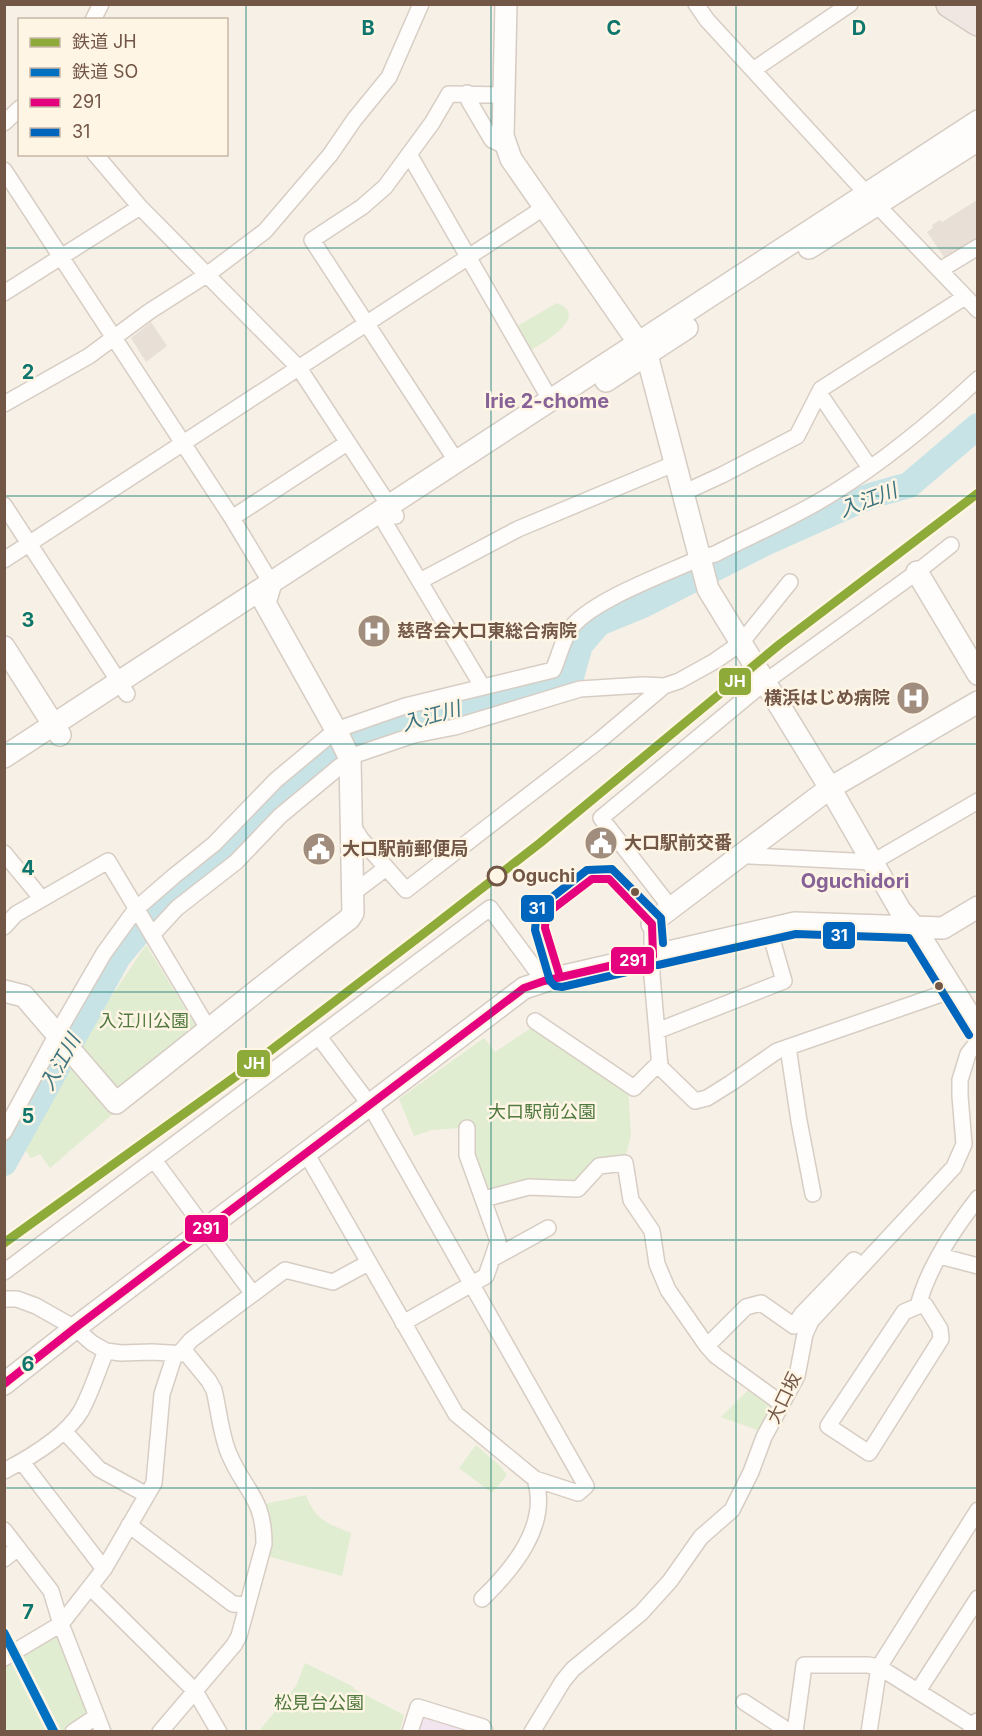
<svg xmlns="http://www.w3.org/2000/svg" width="982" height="1736" font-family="Inter,'Noto Sans JP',sans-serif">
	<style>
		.industrial { fill: #e8e0d7 }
		.education { fill: #f2e5f0 }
		.green { fill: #e1edd0 }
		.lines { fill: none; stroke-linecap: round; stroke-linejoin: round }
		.river { stroke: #c7e3e6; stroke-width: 26 }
		.street-casing { stroke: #d7cdc4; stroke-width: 18 }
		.secondary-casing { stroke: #d6ccc3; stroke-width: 24 }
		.highway-casing { stroke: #d5cbc3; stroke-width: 30 }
		.street { stroke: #fefdfb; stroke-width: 15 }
		.secondary { stroke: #fefdfb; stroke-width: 21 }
		.highway { stroke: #f1e7e2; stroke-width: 27 }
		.bus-1-casing { stroke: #fff5e5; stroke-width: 12 }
		.bus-2-casing { stroke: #fff5e5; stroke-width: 12 }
		.bus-1 { stroke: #e5007d; stroke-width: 8 }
		.bus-2 { stroke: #0065bd; stroke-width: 8 }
		.rail-1-casing { stroke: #fff5e5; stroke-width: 14 }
		.rail-2-casing { stroke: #fff5e5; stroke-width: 14 }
		.rail-1 { stroke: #8eaa38; stroke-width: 9 }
		.rail-2 { stroke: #0071c1; stroke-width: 9 }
		.grid { fill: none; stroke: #0f766e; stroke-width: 1.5; stroke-opacity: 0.55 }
		.stop-dot { fill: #fff5e5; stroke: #735746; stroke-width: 3 }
		.bus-dot { fill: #735746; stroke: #fff5e5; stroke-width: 2 }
		.labels { text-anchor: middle; stroke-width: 5; stroke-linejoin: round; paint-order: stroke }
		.poi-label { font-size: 18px; font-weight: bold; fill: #735746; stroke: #fff5e5; text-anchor: start }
		.stop-label { font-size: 18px; font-weight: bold; fill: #735746; stroke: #fff5e5; text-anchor: start }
		.park-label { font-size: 18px; fill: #4f793e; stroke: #fff5e5 }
		.street-label { font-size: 18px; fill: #735746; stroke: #fff5e5 }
		.neighbourhood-label { font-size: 20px; font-weight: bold; fill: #866297; stroke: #fff5e5 }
		.water-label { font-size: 20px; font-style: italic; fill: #3d7480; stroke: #fff5e5 }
		.grid-label { font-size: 20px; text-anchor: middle; font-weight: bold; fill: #0f766e; stroke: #fff5e5; stroke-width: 5; stroke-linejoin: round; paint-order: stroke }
		.line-badge { stroke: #fff5e5; stroke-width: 2 }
		.badge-label { font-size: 16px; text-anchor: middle; font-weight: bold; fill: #fff }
	</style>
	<rect width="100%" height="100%" fill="#f6f0e6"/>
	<!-- industrial -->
	<path class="industrial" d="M977 200V240L946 260 927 232 933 228 932 225 940 220 942 222Z
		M151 322 167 346 146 362 131 338Z"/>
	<!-- education -->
	<path class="education" d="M422 1714 469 1728 468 1731 417 1732Z"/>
	<!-- green -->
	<path class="green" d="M557 303C591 316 542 344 529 351L514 328Z
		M146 945 198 1029 119 1092 76 1049Z
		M534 1026 628 1088 631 1135 625 1158 575 1186 540 1179 490 1194 475 1157V1127L432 1130 414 1136 399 1099 484 1038 495 1052Z
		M69 1058 114 1113 50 1168 40 1154 31 1158 20 1143Z
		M751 1387 770 1401 773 1407 760 1431 721 1417Z
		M476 1445 501 1467 507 1475 492 1493 459 1468Z
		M306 1495C316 1521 327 1523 351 1533L342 1576 267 1556 272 1539 265 1504Z
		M56 1634 96 1731H5L4 1663Z
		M305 1663 354 1687V1689L404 1715 400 1731H259L296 1686Z"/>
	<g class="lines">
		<!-- river -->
		<path class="river" d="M4 1163 118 957 163 903 232 850 273 805 340 748 407 722 571 677 580 645 599 623 643 605 765 543 870 496 909 485 978 426"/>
		<!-- street casing -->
		<g class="street-casing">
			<path id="street" d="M696 4 707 20 877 205 978 310
				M93 20 101 4
				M753 70 850 4
				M467 93 469 101 492 140 507 147
				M4 123 20 108
				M95 154 140 207 299 368 396 516
				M409 154 551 401
				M4 170 232 518 271 583
				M940 270 978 247
				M4 293 140 207
				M819 393 870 468
				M4 404 89 356 150 311 208 274 265 231 330 155 354 120 389 77 421 4
				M457 462 312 240 362 207 385 187 432 123 449 94 504 95
				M683 493 722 475 797 436 821 389 965 297
				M4 505 127 694
				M232 518 347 443
				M385 523 482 686
				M4 560 545 207
				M420 581 518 529 676 463
				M353 826 361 839 406 890 600 740 664 686
				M745 852 750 856 873 862 978 801
				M4 853 42 899
				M353 893 386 868
				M671 908 601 818 765 682 917 572 951 545
				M652 924V976L660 1067 695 1101 707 1098 731 1083 777 1051 953 990
				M4 927 16 914 108 861 209 1030
				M152 935 177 908 236 862 280 816 339 767 358 754 414 735 455 727 580 689 643 685 664 686 679 681 715 661 741 643 790 582
				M535 1021 634 1088 660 1062
				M657 1031 784 981 769 929
				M788 1047 799 1121 813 1194
				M467 1128V1155L498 1241 492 1259
				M4 1132 57 1034 104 953 136 909 174 876 214 844 276 780 336 730 405 706 553 670C559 657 562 642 569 631 586 602 668 573 700 558L715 554C754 534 797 516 833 493 886 460 933 421 978 379
				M306 1153 456 1414 535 1479 578 1493 586 1486 370 1105 319 1037
				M154 1160 253 1294
				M484 1199 529 1187 578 1189 599 1166 625 1163 631 1200 652 1231 657 1264 668 1290 707 1346 716 1356 782 1404
				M940 1256 978 1266
				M4 1272 490 908 544 981
				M4 1299H17L36 1306 75 1328 92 1343 106 1351 121 1353 152 1352 187 1354 209 1381 214 1390C219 1411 221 1435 229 1454 245 1492 264 1497 264 1544L239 1636 234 1645 160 1732
				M918 1306 925 1305 940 1329 941 1339 869 1453 828 1426 904 1312 918 1306C928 1267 953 1230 978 1198
				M403 1323 486 1276 492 1259 548 1228
				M707 1346 746 1307 761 1303 794 1326 802 1314 854 1260 862 1266
				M179 1354 191 1340 285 1270 333 1282 368 1263
				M64 1431 99 1469 147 1495
				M22 1462 104 1569
				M4 1471C29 1458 66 1436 81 1411 91 1393 98 1370 106 1351
				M129 1525 233 1604 247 1605
				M4 1530 51 1591 61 1624 103 1732
				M4 1559 18 1548
				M90 1587 195 1691 219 1732
				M482 1599C513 1569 550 1525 535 1479
				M4 1658 61 1624 104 1569 154 1483 162 1394 175 1354
				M918 1691 978 1598
				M744 1702 790 1732
				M73 1732 97 1716
				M410 1732 418 1707 483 1727 485 1732
				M532 1732 563 1681 573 1669 641 1613 670 1581 701 1537 732 1510 751 1472 764 1437 797 1376 805 1334 811 1321 954 1167 964 1144 960 1096V1080L968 1054 978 1041
				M795 1732 804 1665H868L879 1667 978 1729
				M869 1732 879 1667 978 1510"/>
		</g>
		<!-- secondary casing -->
		<g class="secondary-casing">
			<path id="secondary" d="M506 4 503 136 511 159 647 355 708 589 830 788 900 910 915 928 978 1029
				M809 248 978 140
				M606 381 687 328
				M917 572 978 674
				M4 647 60 735
				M4 757 978 121
				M652 924 659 917 830 788 978 702
				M4 991 24 996 116 1103C194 1042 270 979 349 919L353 913 350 759 336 730 265 603 271 583
				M4 1384 75 1328 524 988 551 979 795 923 943 928 978 907
				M974 1732 978 1724"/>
		</g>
		<!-- highway casing -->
		<g class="highway-casing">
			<path id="highway" d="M950 4 978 22"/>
		</g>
		<!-- street -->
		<use href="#street" class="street"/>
		<!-- secondary -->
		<use href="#secondary" class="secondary"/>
		<!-- highway -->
		<use href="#highway" class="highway"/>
		<!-- bus-1 casing -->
		<g class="bus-1-casing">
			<path id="bus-1" d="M4 1384 75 1328 524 988 544 981 653 956 652 924 609 879H592L546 914 545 928 560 977"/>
		</g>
		<!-- bus-2 casing -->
		<g class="bus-2-casing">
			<path id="bus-2" d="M658 965 796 934 909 938 969 1035
				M653 966 562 987 555 986 550 981 535 930 537 909 587 870 612 869 661 918 663 943"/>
		</g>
		<!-- bus-1 -->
		<use href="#bus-1" class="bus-1"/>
		<!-- bus-2 -->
		<use href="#bus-2" class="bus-2"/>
		<!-- rail-1 casing -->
		<g class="rail-1-casing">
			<path id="rail-1" d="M4 1243 253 1064 423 934 540 843 780 644 978 493"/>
		</g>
		<!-- rail-2 casing -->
		<g class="rail-2-casing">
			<path id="rail-2" d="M4 1633 54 1732"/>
		</g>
		<!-- rail-1 -->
		<use href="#rail-1" class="rail-1"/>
		<!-- rail-2 -->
		<use href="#rail-2" class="rail-2"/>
	</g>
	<!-- grid -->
	<path class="grid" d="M246 4V1732M491 4V1732M736 4V1732M4 248H978M4 496H978M4 744H978M4 992H978M4 1240H978M4 1488H978"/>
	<!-- icons -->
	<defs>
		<g id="hospital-disc" transform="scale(1.725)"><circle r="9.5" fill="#a18d7e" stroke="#fff5e5"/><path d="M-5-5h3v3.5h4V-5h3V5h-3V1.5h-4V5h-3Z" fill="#fff"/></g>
		<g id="civic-disc" transform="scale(1.725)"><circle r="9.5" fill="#a18d7e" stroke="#fff5e5"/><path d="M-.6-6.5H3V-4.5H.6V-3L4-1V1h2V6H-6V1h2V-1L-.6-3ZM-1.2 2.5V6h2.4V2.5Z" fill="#fff"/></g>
	</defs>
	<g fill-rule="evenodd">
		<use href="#hospital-disc" x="374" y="631"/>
		<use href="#hospital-disc" x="913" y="698"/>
		<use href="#civic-disc" x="601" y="843"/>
		<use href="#civic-disc" x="319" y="849"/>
	</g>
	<!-- markers -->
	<circle class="stop-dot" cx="497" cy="876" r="9"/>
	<g class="bus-dot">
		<circle cx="635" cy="892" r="5"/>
		<circle cx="939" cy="986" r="5"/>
	</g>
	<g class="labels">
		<!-- poi labels -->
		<g class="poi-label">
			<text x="397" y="637">慈啓会大口東総合病院</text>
			<text x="890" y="704" text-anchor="end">横浜はじめ病院</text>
			<text x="624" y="849">大口駅前交番</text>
			<text x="342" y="855">大口駅前郵便局</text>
		</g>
		<!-- stop labels -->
		<g class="stop-label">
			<text x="512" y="882">Oguchi</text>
		</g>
		<!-- park labels -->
		<g class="park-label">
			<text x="144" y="1027">入江川公園</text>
			<text x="542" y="1118">大口駅前公園</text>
			<text x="319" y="1709">松見台公園</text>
		</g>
		<!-- street labels -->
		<g class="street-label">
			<text transform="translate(784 1398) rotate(-64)" y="6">大口坂</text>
		</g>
		<!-- neighbourhood labels -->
		<g class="neighbourhood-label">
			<text x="547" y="408">Irie 2-chome</text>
			<text x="855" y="888">Oguchidori</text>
		</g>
		<!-- water labels -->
		<g class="water-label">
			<text transform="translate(868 500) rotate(-21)" y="7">入江川</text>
			<text transform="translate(431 716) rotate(-16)" y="7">入江川</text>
			<text transform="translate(60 1062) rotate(-61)" y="7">入江川</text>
		</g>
	</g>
	<g class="grid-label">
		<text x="368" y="35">B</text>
		<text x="614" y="35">C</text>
		<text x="859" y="35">D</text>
		<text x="28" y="379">2</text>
		<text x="28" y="627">3</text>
		<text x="28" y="875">4</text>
		<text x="28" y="1123">5</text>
		<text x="28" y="1371">6</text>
		<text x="28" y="1619">7</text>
	</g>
	<g class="line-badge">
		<rect x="718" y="667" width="34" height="29" rx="6" fill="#8eaa38"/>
		<rect x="520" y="894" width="35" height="29" rx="6" fill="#0065bd"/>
		<rect x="822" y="921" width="34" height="29" rx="6" fill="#0065bd"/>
		<rect x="610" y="946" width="45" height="29" rx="6" fill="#e5007d"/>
		<rect x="236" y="1049" width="35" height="29" rx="6" fill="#8eaa38"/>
		<rect x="184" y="1214" width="45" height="29" rx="6" fill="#e5007d"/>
	</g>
	<g class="badge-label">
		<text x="735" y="687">JH</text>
		<text x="537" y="914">31</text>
		<text x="839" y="941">31</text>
		<text x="633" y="966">291</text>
		<text x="254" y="1069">JH</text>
		<text x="206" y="1234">291</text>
	</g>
	<!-- border -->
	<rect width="982" height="1736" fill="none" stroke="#735746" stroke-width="12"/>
	<!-- legend -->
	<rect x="18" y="18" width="210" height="138" fill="#fff5e5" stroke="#c7b6a5" stroke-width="1.5"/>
	<rect x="30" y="38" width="30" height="9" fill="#8eaa38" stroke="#c7b6a5" stroke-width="1.5"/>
	<text x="72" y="48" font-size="18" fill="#735746">鉄道 JH</text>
	<rect x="30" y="68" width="30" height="9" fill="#0071c1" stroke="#c7b6a5" stroke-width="1.5"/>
	<text x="72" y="78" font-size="18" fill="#735746">鉄道 SO</text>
	<rect x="30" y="98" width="30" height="9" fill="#e5007d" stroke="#c7b6a5" stroke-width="1.5"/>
	<text x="72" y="108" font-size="18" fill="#735746">291</text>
	<rect x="30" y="128" width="30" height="9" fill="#0065bd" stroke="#c7b6a5" stroke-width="1.5"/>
	<text x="72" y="138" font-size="18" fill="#735746">31</text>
</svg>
